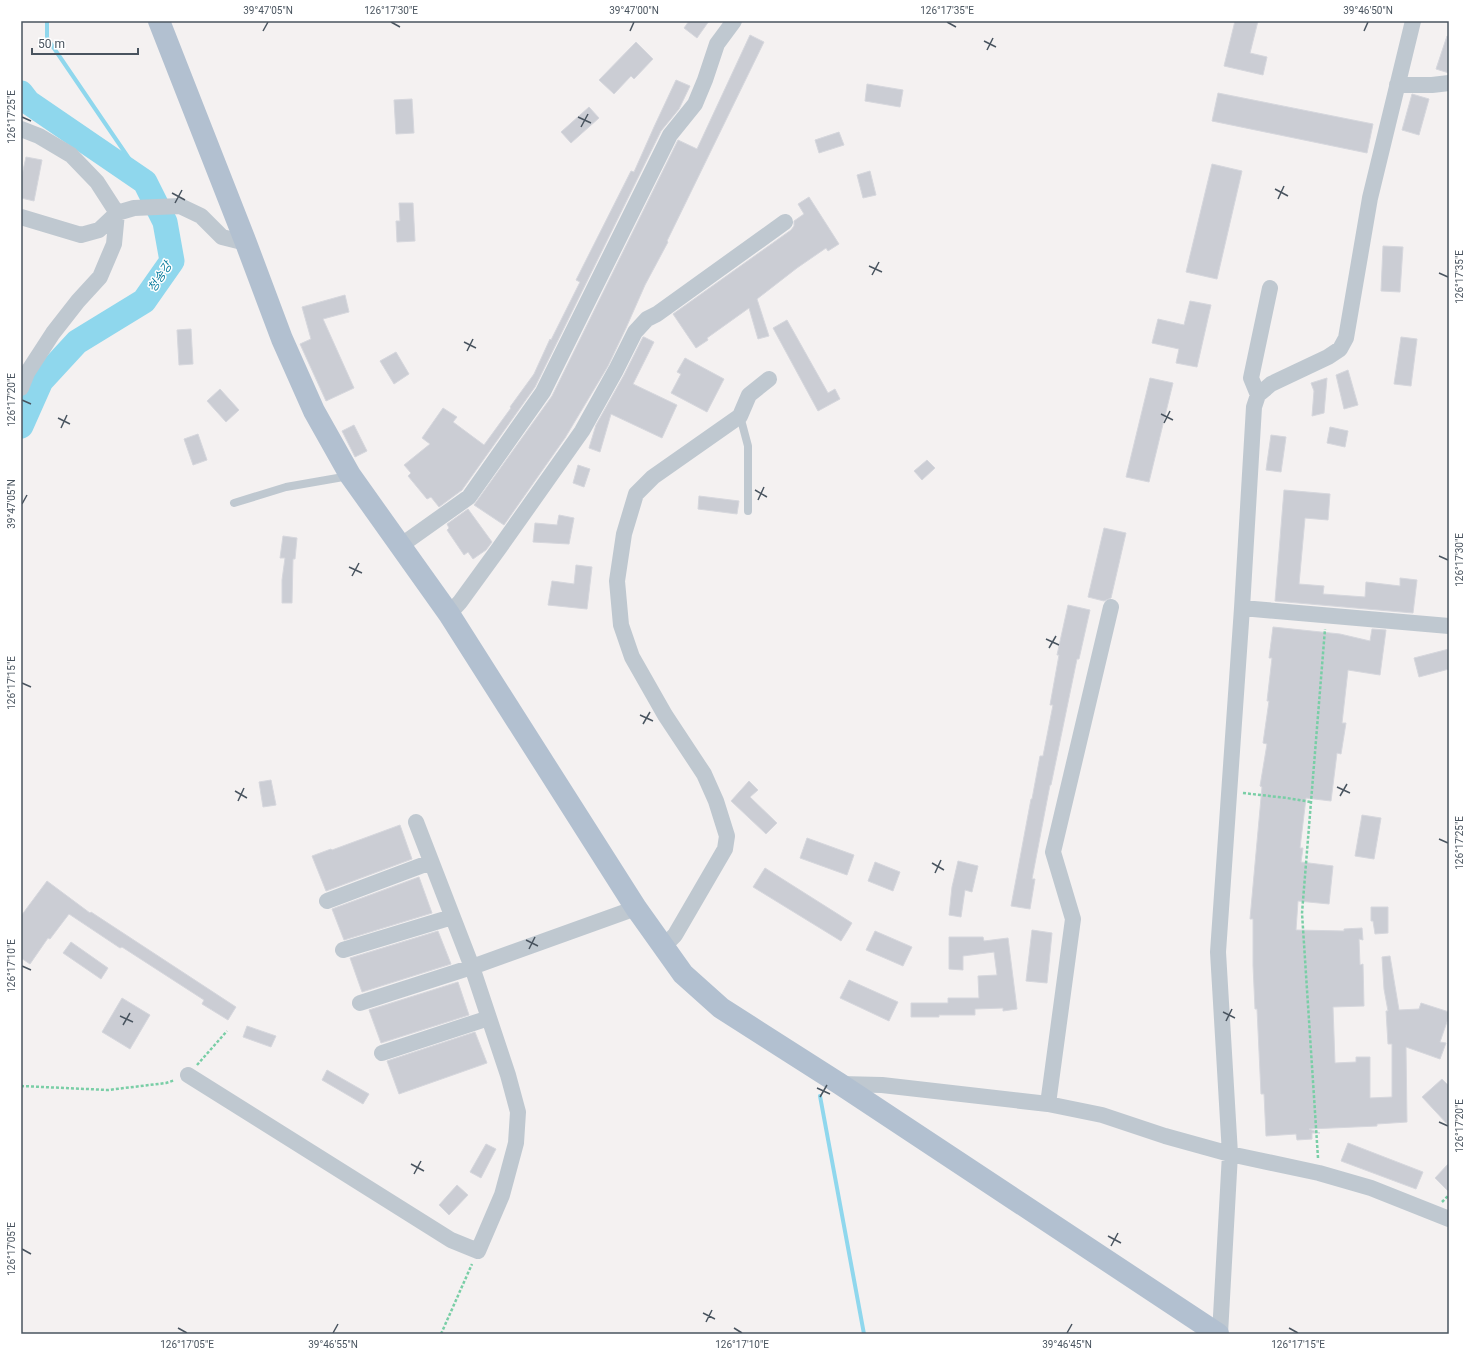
<svg xmlns="http://www.w3.org/2000/svg" width="1470" height="1355" font-family="Roboto,'Noto Sans KR',sans-serif">
	<style>
		.lines { fill: none; stroke-linecap: round; stroke-linejoin: round }
		.stream { stroke: #8fd7ed; stroke-width: 4 }
		.river { stroke: #8fd7ed; stroke-width: 25 }
		.building { fill: #cbcdd4; stroke: #d6d7dd }
		.path { stroke: #79cea6; stroke-width: 2.5; stroke-dasharray: 3 2; stroke-linecap: butt }
		.service { stroke: #bfc8d0; stroke-width: 8 }
		.minor { stroke: #bfc8d0; stroke-width: 16 }
		.primary { stroke: #b2c0d0; stroke-width: 22 }
		.ticks { fill: none; stroke: #49545f; stroke-width: 1.5 }
		.labels { text-anchor: middle; stroke-width: 3; stroke-linejoin: round; paint-order: stroke }
		.water-label { font-size: 12px; font-style: italic; fill: #0d7d9e; stroke: #fff }
		.neatline { fill: none; stroke: #49545f; stroke-width: 1.5 }
		.ticks-label { font-size: 10px; text-anchor: middle; fill: #49545f }
	</style>
	<rect width="100%" height="100%" fill="#f4f1f1"/>
	<g class="lines">
		<!-- stream -->
		<path class="stream" d="M47 21V38L145 182
			M820 1096 864 1334"/>
		<!-- river -->
		<path class="river" d="M21 93 28 102 145 182 165 222 172 261 144 301 77 342 41 381 21 426"/>
	</g>
	<!-- building -->
	<path class="building" d="M689 21H709L697 38 684 28Z
		M1235 21H1258L1250 53 1267 57 1263 75 1224 66Z
		M750 35 764 42 667 241 668 242 645 285 626 328 608 366 565 438 504 525 474 505 552 396 678 140 697 149Z
		M1447 36 1449 37V73L1436 69Z
		M636 42 653 59 634 79 631 76 614 94 599 80Z
		M676 80 690 86 679 109 661 131 535 387 462 490 439 507 431 497 427 499 408 476 411 473 404 465 430 444 422 438 443 408 457 417 453 422 484 445 511 408 510 407 534 374 550 339 551 340 580 282 576 280 631 171 634 172 654 127Z
		M867 84 903 90 900 107 865 101Z
		M1218 93 1373 124 1367 153 1212 121Z
		M1412 94 1429 99 1419 135 1402 130Z
		M412 99 414 133 396 134 394 100Z
		M589 107 599 118 571 143 561 132Z
		M839 132 844 145 819 153 815 140Z
		M26 157 42 160 34 201 21 198V179Z
		M1212 164 1242 171 1217 279 1186 272Z
		M870 171 876 195 863 198 857 175Z
		M809 197 839 244 828 251 826 248 797 268 757 299 769 336 758 339 749 308 707 338 708 340 696 348 673 314 791 230 794 226V221L804 214 798 204Z
		M399 203H413L415 241 397 242 396 221H400Z
		M1383 246 1403 247 1400 292 1381 291Z
		M345 295 349 312 323 319 354 388 326 401 300 344 311 339 302 307Z
		M1190 301 1211 305 1197 367 1176 363 1179 349 1152 343 1158 319 1184 325Z
		M787 320 828 393 835 389 840 399 818 411 773 328Z
		M191 329 193 364 179 365 177 330Z
		M643 337H644L654 342 633 384 677 405 662 438 611 414 600 452 589 448 596 425 624 375Z
		M1401 337 1417 339 1411 386 1394 384Z
		M396 352 409 374 394 384 380 361Z
		M685 358 724 379 707 412 671 393 681 374 677 372Z
		M1348 370 1358 405 1344 409 1336 375Z
		M1150 378 1173 383 1149 482 1126 477Z
		M1327 378 1324 413 1312 416 1314 391 1311 383Z
		M220 389 239 410 226 422 207 401Z
		M354 425 367 451 355 457 342 431Z
		M1330 427 1348 431 1345 447 1327 443Z
		M198 434 207 460 193 465 184 439Z
		M1271 435 1286 437 1281 472 1266 470Z
		M927 460 935 468 922 480 914 471Z
		M578 465 590 469 584 487 573 483Z
		M1284 490 1330 494 1328 520 1305 518 1299 584 1324 586 1323 594 1365 597 1366 582 1400 586V578L1417 580 1413 613 1275 601Z
		M699 496 739 501 737 514 698 509Z
		M468 509 492 542 486 550 473 559 468 552 464 555 447 530 449 528 447 524Z
		M559 515 574 518 569 544 533 542 535 523 557 525Z
		M1104 528 1126 533 1111 598 1104 601 1088 597Z
		M283 536 297 538 295 559H293L292 603H282V580L285 558H280Z
		M576 565 592 567 587 609 548 605 552 581 574 584Z
		M1068 605 1090 610 1079 659H1077L1051 785H1050L1032 879H1035L1030 909 1011 906 1031 799H1032L1040 756H1043L1053 705H1050L1059 655H1057Z
		M1273 627 1340 634 1370 641 1372 629 1386 630 1380 675 1348 670 1342 723H1346L1341 754 1337 753 1331 801 1306 798 1300 848H1303L1301 862 1333 866 1329 904 1298 901 1296 930 1344 931V929L1362 928 1363 940 1359 939 1360 965 1363 964 1364 1006 1333 1007 1335 1063 1356 1062V1057H1370V1098L1392 1097V1044H1388L1386 1011H1388L1384 989 1382 957 1390 956 1399 1010 1419 1009 1421 1003 1449 1012V1016L1440 1042 1446 1043 1440 1059 1406 1047 1407 1122 1377 1124V1126L1309 1129 1320 1133H1312V1139L1297 1140 1296 1134 1266 1136 1264 1094H1261L1257 1009H1255L1253 965V919H1250L1262 787 1260 786 1267 744 1263 743 1269 701H1267L1272 658H1269Z
		M1449 649V669L1419 677 1414 658Z
		M271 780 276 805 263 807 259 782Z
		M749 781 758 790 750 797 777 823 766 834 731 801Z
		M1362 815 1381 818 1374 859 1355 856Z
		M400 825 412 859 326 891 312 856 331 849 332 850Z
		M807 838 854 855 847 875 800 858Z
		M958 861 978 866 972 892 965 890 961 917 949 915 952 887Z
		M875 862 900 872 893 891 868 881Z
		M765 868 852 923 841 941 753 887Z
		M419 877 432 913 344 940 332 909Z
		M47 881 90 913 91 912 236 1007 228 1020 202 1004 204 1000 122 947 120 948 69 914 50 939 48 938 30 964 21 958V916Z
		M1371 907H1388V933L1375 934 1373 921H1371Z
		M1032 930 1052 933 1047 983 1026 981Z
		M438 931 451 964 362 992 350 958Z
		M875 931 912 947 903 966 866 950Z
		M949 937H983L984 941 1008 938 1017 1009 1003 1011V1008L975 1009V1015H939V1017H911V1003H948V998H979L978 976 997 975 994 952 963 956V970L949 969Z
		M71 942 108 968 101 979 63 953Z
		M849 980 898 1002 889 1021 840 998Z
		M458 982 469 1015 381 1043 369 1010Z
		M122 998 150 1015 130 1049 102 1032Z
		M247 1026 276 1036 271 1047 243 1037Z
		M475 1032 487 1063 399 1094 387 1061Z
		M327 1070 369 1094 363 1104 322 1080Z
		M1442 1079 1449 1086V1126L1422 1097Z
		M1348 1143 1423 1172 1416 1189 1341 1161Z
		M486 1144 496 1149 481 1178 470 1172Z
		M1449 1163V1192L1435 1178Z
		M457 1185 468 1195 449 1215 439 1205Z"/>
	<g class="lines">
		<!-- path -->
		<path class="path" d="M1243 793 1287 798 1311 802
			M197 1065 227 1031
			M21 1086 108 1090 166 1083 175 1080
			M1318 1158 1302 913 1325 629
			M1442 1202 1449 1195
			M441 1334 472 1264"/>
		<!-- service -->
		<path class="service" d="M740 416 748 446V511
			M234 503 286 487 349 476"/>
		<!-- minor -->
		<path class="minor" d="M1397 85H1432L1449 83
			M21 129 39 136 71 155 97 182 117 213 114 244 100 277 78 301 53 333 27 373 21 388
			M21 217 81 235 99 230 117 213 134 208 180 206 201 216 222 237 246 243
			M1258 395 1251 378 1270 288
			M400 546 469 497 543 392 670 135 695 104 705 80 717 44 734 21
			M1242 608 1449 626
			M449 614 460 602 500 547 582 431 616 370 635 332 647 319 657 314 785 222
			M327 901 431 862
			M664 946 675 935 725 849 727 836 716 801 704 774 665 715 632 657 621 625 617 581 624 534 636 494 653 477 740 416 749 395 769 379
			M343 950 452 917
			M360 1003 472 967 636 908
			M382 1053 489 1018
			M188 1075 451 1240 478 1251 502 1195 516 1143 518 1112 508 1075 472 967 416 822
			M840 1084 882 1085 1048 1104 1102 1115 1165 1136 1230 1154 1319 1173 1371 1188 1449 1219
			M1048 1104 1073 919 1053 852 1111 607
			M1220 1334 1230 1154 1218 952 1242 608 1254 407 1258 395 1271 384 1328 357 1340 349 1346 338 1370 198 1413 21"/>
		<!-- primary -->
		<path class="primary" d="M159 21 246 243 282 339 314 411 350 475 449 614 636 908 683 974 721 1008 840 1084 1218 1334"/>
	</g>
	<!-- ticks -->
	<path class="ticks" d="M391 22 400 27M947 22 956 27M263 31 268 22M630 31 634 22M1364 31 1368 22M984 41 996 47M987 50 993 38M22 117 31 121M578 117 591 123M581 127 588 114M1275 189 1288 196M172 193 185 200M1278 199 1284 186M175 203 182 190M869 266 882 272M1439 273 1448 277M872 275 879 262M464 342 476 348M467 351 473 339M22 400 31 404M1161 414 1173 420M58 418 70 424M1164 423 1170 411M61 428 67 415M755 490 767 497M758 500 764 487M22 504 27 495M1439 556 1448 560M349 567 362 573M352 576 359 563M1046 639 1059 645M1049 648 1056 636M22 683 31 687M640 715 653 721M643 724 650 712M1337 787 1350 793M235 791 247 798M1340 796 1347 784M238 801 244 788M1439 839 1448 843M932 863 944 870M935 873 941 860M526 940 538 946M529 949 535 937M22 966 31 970M1223 1012 1235 1018M120 1016 133 1022M1226 1021 1232 1009M123 1025 130 1013M817 1088 830 1094M820 1097 827 1085M1439 1122 1448 1126M411 1164 424 1171M414 1174 421 1161M1108 1236 1121 1243M1111 1246 1118 1233M22 1249 31 1254M703 1313 715 1319M706 1322 712 1310M178 1328 187 1333M734 1328 742 1333M1289 1328 1298 1333M333 1333 338 1324M1067 1333 1072 1324"/>
	<g class="labels">
		<!-- water labels -->
		<g class="water-label">
			<text transform="translate(160 277) rotate(-57)" y="4">청송강</text>
		</g>
	</g>
	<!-- border -->
	<rect width="1470" height="1355" fill="none" stroke="#ffffff" stroke-width="44"/>
	<!-- scale -->
	<path d="M32 48v6h106v-6" fill="none" stroke="#49545f" stroke-width="2"/>
	<text x="38" y="48" font-size="12" fill="#49545f" stroke="#ffffff" stroke-width="3" paint-order="stroke">50 m</text>
	<rect x="22" y="22" width="1426" height="1311" class="neatline"/>
	<g class="ticks-label">
		<text x="268" y="14">39°47'05"N</text>
		<text x="391" y="14">126°17'30"E</text>
		<text x="634" y="14">39°47'00"N</text>
		<text x="947" y="14">126°17'35"E</text>
		<text x="1368" y="14">39°46'50"N</text>
		<text transform="translate(11 117) rotate(-90)" y="4">126°17'25"E</text>
		<text transform="translate(1459 277) rotate(-90)" y="4">126°17'35"E</text>
		<text transform="translate(11 400) rotate(-90)" y="4">126°17'20"E</text>
		<text transform="translate(11 504) rotate(-90)" y="4">39°47'05"N</text>
		<text transform="translate(1459 560) rotate(-90)" y="4">126°17'30"E</text>
		<text transform="translate(11 683) rotate(-90)" y="4">126°17'15"E</text>
		<text transform="translate(1459 843) rotate(-90)" y="4">126°17'25"E</text>
		<text transform="translate(11 966) rotate(-90)" y="4">126°17'10"E</text>
		<text transform="translate(1459 1126) rotate(-90)" y="4">126°17'20"E</text>
		<text transform="translate(11 1249) rotate(-90)" y="4">126°17'05"E</text>
		<text x="187" y="1348">126°17'05"E</text>
		<text x="333" y="1348">39°46'55"N</text>
		<text x="742" y="1348">126°17'10"E</text>
		<text x="1067" y="1348">39°46'45"N</text>
		<text x="1298" y="1348">126°17'15"E</text>
	</g>
</svg>
